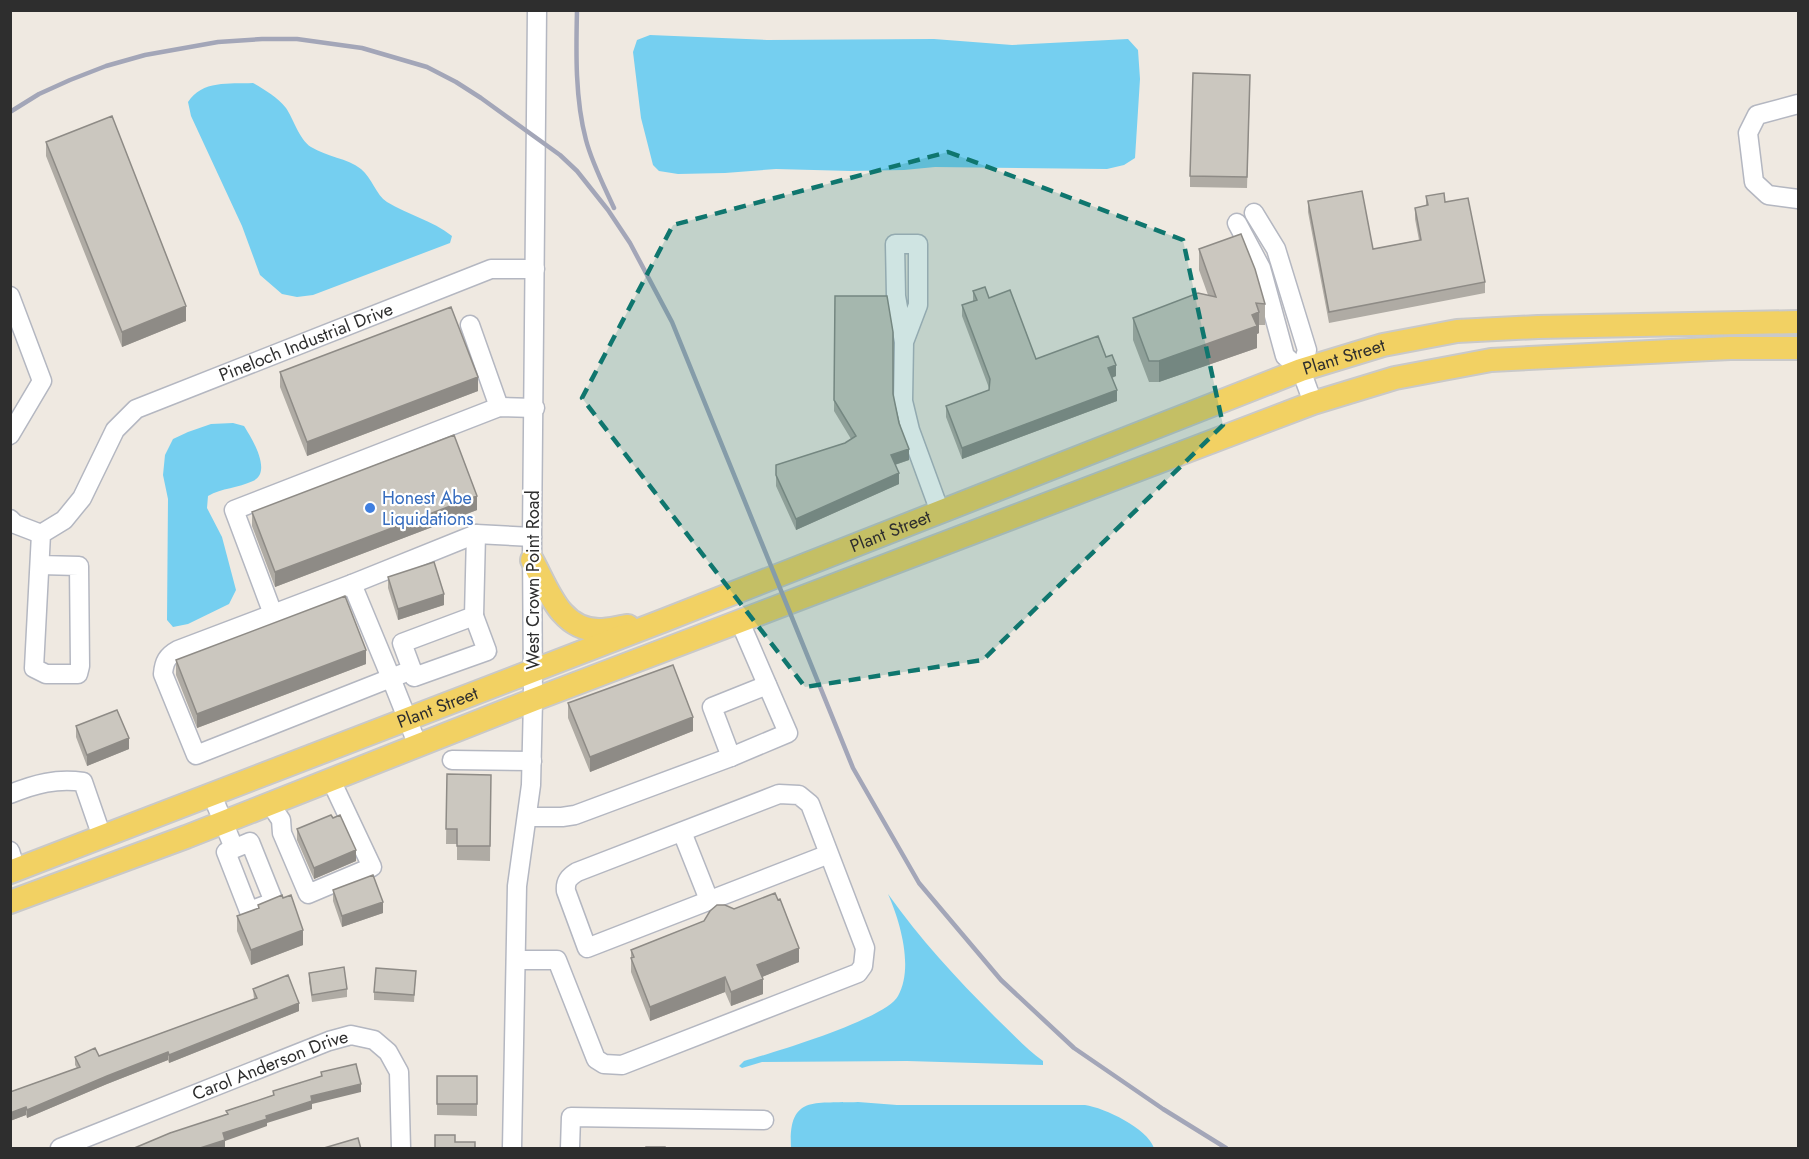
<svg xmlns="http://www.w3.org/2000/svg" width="1809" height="1159" font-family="Jost,sans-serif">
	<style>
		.water { fill: #75cff0 }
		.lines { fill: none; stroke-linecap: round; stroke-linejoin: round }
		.minor-casing { stroke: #b4b7c1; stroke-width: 21 }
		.major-casing { stroke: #c9c9c9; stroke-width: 26 }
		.minor { stroke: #fff; stroke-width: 18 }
		.major { stroke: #f2d163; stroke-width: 22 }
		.rail { stroke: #a3a6b8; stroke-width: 4.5 }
		.wall { fill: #afaba4 }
		.shaded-wall { fill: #8e8b86 }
		.building { fill: #cbc7bf; stroke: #8e8b86; stroke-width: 1.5 }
		.marked { fill: #0f766e; fill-opacity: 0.2; stroke: #0f766e; stroke-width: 4.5; stroke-dasharray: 12 8; stroke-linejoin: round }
		.shop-dot { fill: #3f7fe0; stroke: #fff; stroke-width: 2 }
		.labels { text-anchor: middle; stroke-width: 4.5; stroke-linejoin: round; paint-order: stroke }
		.street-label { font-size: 18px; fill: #2e2e2e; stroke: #fff }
		.shop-label { font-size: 18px; fill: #366cbe; stroke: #fff; text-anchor: start }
	</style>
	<rect width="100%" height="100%" fill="#efe9e1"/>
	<!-- water -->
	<path class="water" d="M650 35 767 40 934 39 1012 45 1128 39 1138 50 1140 79 1135 158 1124 165 1107 169 935 167 904 170 851 171 776 169 725 173 678 174 659 171 653 165 641 118 633 52 637 40Z
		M253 83C265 90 277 97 286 108 294 120 299 139 311 147 327 157 347 158 361 169 372 178 376 195 387 202 408 215 432 220 452 236L450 243 313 295 297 297 282 294 260 275 242 226 191 116 188 102C202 80 229 84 253 83Z
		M233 423 244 426C251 437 273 472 253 481 238 488 222 488 208 496L207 508 222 537 236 590 229 604 188 624 173 627 167 620 168 499 163 475 165 455 173 439 188 432 211 424Z
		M888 894C920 939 956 978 995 1017 1011 1032 1025 1048 1043 1061V1065L907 1061 762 1062 742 1068 739 1066 744 1061C772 1053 886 1019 898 996 914 968 900 921 888 894Z
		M858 1102 897 1105H1085C1105 1108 1147 1128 1154 1148H791C788 1094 815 1104 858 1102Z"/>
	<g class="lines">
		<!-- minor casing -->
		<g class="minor-casing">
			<g id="minor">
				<path d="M1798 104 1757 115 1748 133 1754 182 1768 195 1798 199"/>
				<path d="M1254 213 1276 249 1307 350 1301 370"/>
				<path d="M1237 223 1261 268 1285 356 1301 370 1313 403"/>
				<path d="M10 296 42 381 10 435"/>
				<path d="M470 325 499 407"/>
				<path d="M904 342 918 305V244H895L896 296 904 342 903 401 910 430 940 512"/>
				<path d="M10 519 15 524 41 534"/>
				<path id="s1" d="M40 565 79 566 80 666 78 674H46L34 668 41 534 64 520 82 498 115 430 136 409 491 269H535"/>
				<path d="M352 584 391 678 412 670 402 643 474 616 476 534"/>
				<path d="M273 614 234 510 499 407 535 408"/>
				<path d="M412 670 414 677 487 651 474 616"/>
				<path d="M418 746 391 678 196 755 163 674C164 662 167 656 178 650L352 584 476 534 532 537"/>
				<path d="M731 757 712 707 767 685"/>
				<path d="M452 760 532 761"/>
				<path d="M10 794C35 784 57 778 83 782L102 837"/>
				<path d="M212 795 234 848"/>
				<path d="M270 804 281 820 282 833 308 894 372 867 331 780"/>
				<path d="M527 817H562L575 815 731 757 788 733 740 622"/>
				<path d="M682 832 709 900"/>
				<path d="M250 842 274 902 249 911 226 852Z"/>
				<path d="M10 851 16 870"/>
				<path d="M516 960H557L596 1059 604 1064 622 1065 858 973 863 966 865 948 810 804 799 795 779 794 577 872C569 877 565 881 566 891L587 948 829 854"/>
				<path id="s2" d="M60 1148 329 1041 351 1035 374 1040 388 1052 399 1072 401 1148"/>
				<path d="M512 1148 517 886 531 785 533 700 532 537 537 10"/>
				<path d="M570 1148 571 1117 764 1120"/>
			</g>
		</g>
		<!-- major casing -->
		<g class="major-casing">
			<g id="major">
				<path d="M532 560C548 589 560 630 599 630 609 630 619 627 628 626"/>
				<path id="s3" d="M10 872 665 620 1301 370 1383 345 1457 331 1538 327 1798 322"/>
				<path d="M10 902 186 837 533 700 1313 403 1395 378 1491 360 1730 348H1798"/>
			</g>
		</g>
		<!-- minor -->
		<use href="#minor" class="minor"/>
		<!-- major -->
		<use href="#major" class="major"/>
		<!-- rail -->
		<path class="rail" d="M577 10C576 52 575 99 586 140 592 163 604 186 614 208
			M10 112 39 94 70 80 106 66 145 55 218 42 262 39H297L362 48 427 67 456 82 481 98 560 155 577 171 608 210 630 243 672 322 853 768 919 883 1001 980 1074 1048 1163 1109 1226 1148"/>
	</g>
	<!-- wall -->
	<path class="wall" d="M1250 86 1247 188 1190 187V176Z
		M46 142 186 321 122 347 46 156Z
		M1426 196 1445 202 1485 282V293L1329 323 1308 212V201L1373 249 1419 240 1415 219V208L1426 206Z
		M1199 249 1265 304V325H1259V333L1257 334V348L1159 382H1149L1133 340V318L1208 295 1199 270Z
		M973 291 989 298 1036 359 1106 357 1116 376 1112 378 1117 401 962 459 946 417V406L989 390V388L962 316V305L973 301Z
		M835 296 893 395 909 460 895 465 899 484 796 530 776 486V465L845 443 851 439 834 411Z
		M280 372 478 391 307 456 280 387Z
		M477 510 275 587 252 526V512Z
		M388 577 444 605 398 620 388 588Z
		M176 660 366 664 197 728 176 675Z
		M568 703 693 731 590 772 568 718Z
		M76 726 129 749 87 766 76 737Z
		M447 774 491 775 490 861 457 860V844H446Z
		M333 818 356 861 314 879 297 840V829Z
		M333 890 383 913 342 927 333 901Z
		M258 905 303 945 251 965 237 931V916L258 909Z
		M734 909 799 962 762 977 763 994 731 1006 725 992 650 1021 631 972V950Z
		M416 971 414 1002 374 1000V992Z
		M309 973 347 989V997L312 1002 309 981Z
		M253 989 299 1011 169 1063 168 1060 107 1084 27 1118 26 1115 10 1121V1092L77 1068 75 1065V1057L99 1056 254 999Z
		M437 1076H477V1116L437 1115Z"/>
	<!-- shaded-wall -->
	<path class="shaded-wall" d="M186 306V321L122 347V332Z
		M1259 312V333L1257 334V348L1159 382V361L1252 315Z
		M1116 365V376L1108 379V368Z
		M478 377V391L307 456V442Z
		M1117 390V401L962 459V448Z
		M909 449V460L891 466V455Z
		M899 473V484L796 530V519Z
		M477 496V510L275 587V572Z
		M444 594V605L398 620V609Z
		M366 650V664L197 728V714Z
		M693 717V731L590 772V757Z
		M129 738V749L87 766V755Z
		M356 850V861L314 879V868Z
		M383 902V913L342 927V916Z
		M303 930V945L251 965V950Z
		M799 948V962L757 979V965Z
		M725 977V992L650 1021V1007Z
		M763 979V994L731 1006V992Z
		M299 1003V1011L169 1063V1055Z
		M168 1052V1060L107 1084 27 1118V1110L107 1076Z
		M361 1084V1092L312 1104V1109L267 1123V1126L225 1141V1148L197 1149 223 1133 311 1096Z
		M26 1107V1115L10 1121V1113Z"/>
	<!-- building -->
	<path class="building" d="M1193 73 1250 75 1247 177 1190 176Z
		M112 116 186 306 122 332 46 142Z
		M1362 191 1373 249 1421 240 1415 208 1428 205 1426 196 1444 193 1445 202 1468 198 1485 282 1329 312 1308 201Z
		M1241 234 1255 269 1265 304 1256 303 1259 312 1252 315 1257 326 1159 361H1149L1133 318 1198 293 1216 297 1199 249Z
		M985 287 989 298 1010 290 1036 359 1098 336 1106 357 1112 355 1116 365 1108 368 1117 390 962 448 946 406 989 390 990 379 962 305 977 300 973 291Z
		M835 296H887L893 332V394L899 423 909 449 891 455 899 473 796 519 776 475V465L845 443 856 436 834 400Z
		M451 307 478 377 307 442 280 372Z
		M454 435 477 496 275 572 252 512Z
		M434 562 444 594 398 609 388 577Z
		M345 596 366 650 197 714 176 660Z
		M673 665 693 717 590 757 568 703Z
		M117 710 129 738 87 755 76 726Z
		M447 774 491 775 490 846H457V829H446Z
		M331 815 333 818 340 815 356 850 314 868 297 829Z
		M373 875 383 902 342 916 333 890Z
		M775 893 778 900 780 899 799 948 757 965 763 979 731 992 725 977 650 1007 631 958 634 957 631 950 704 921 710 911 717 905H725L734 909Z
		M282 895 283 898 291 895 303 930 251 950 237 916 259 908 258 905Z
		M344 967 347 989 312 995 309 973Z
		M376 968 416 971 414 995 374 992Z
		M288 975 299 1003 169 1055 168 1052 107 1076 27 1110 26 1107 10 1113V1092L80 1067 75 1057 95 1048 99 1056 257 998 253 989Z
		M356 1064 361 1084 311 1096 312 1101 266 1116 267 1119 223 1133 225 1140 197 1149H132L170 1133 228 1114 226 1111 274 1095 273 1091 322 1076 321 1072Z
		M437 1076H477V1104H437Z
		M435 1135H455V1142H475V1149H435Z
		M358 1138 361 1149 324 1148Z
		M646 1147H665V1149H646Z"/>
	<!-- marked area -->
	<path class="marked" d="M948 152 1183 240 1223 425 983 660 805 687 582 398 673 225Z"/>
	<!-- markers -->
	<circle class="shop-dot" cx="370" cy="508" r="6"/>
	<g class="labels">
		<!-- street labels -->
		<g class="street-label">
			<text dy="6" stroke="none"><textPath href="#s1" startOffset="670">Pineloch Industrial Drive</textPath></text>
			<text dy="6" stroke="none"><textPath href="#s3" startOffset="1430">Plant Street</textPath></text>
			<text dy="6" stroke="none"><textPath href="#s3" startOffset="944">Plant Street</textPath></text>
			<text transform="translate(533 580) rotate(-90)" y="6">West Crown Point Road</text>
			<text dy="6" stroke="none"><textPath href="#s3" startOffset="458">Plant Street</textPath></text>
			<text dy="6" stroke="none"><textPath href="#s2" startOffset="226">Carol Anderson Drive</textPath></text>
		</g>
		<!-- shop labels -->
		<g class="shop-label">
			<text x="382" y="504">Honest Abe<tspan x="382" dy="21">Liquidations</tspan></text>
		</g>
	</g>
	<!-- border -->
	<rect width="1809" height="1159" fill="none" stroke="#2e2e2e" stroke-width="24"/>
</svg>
